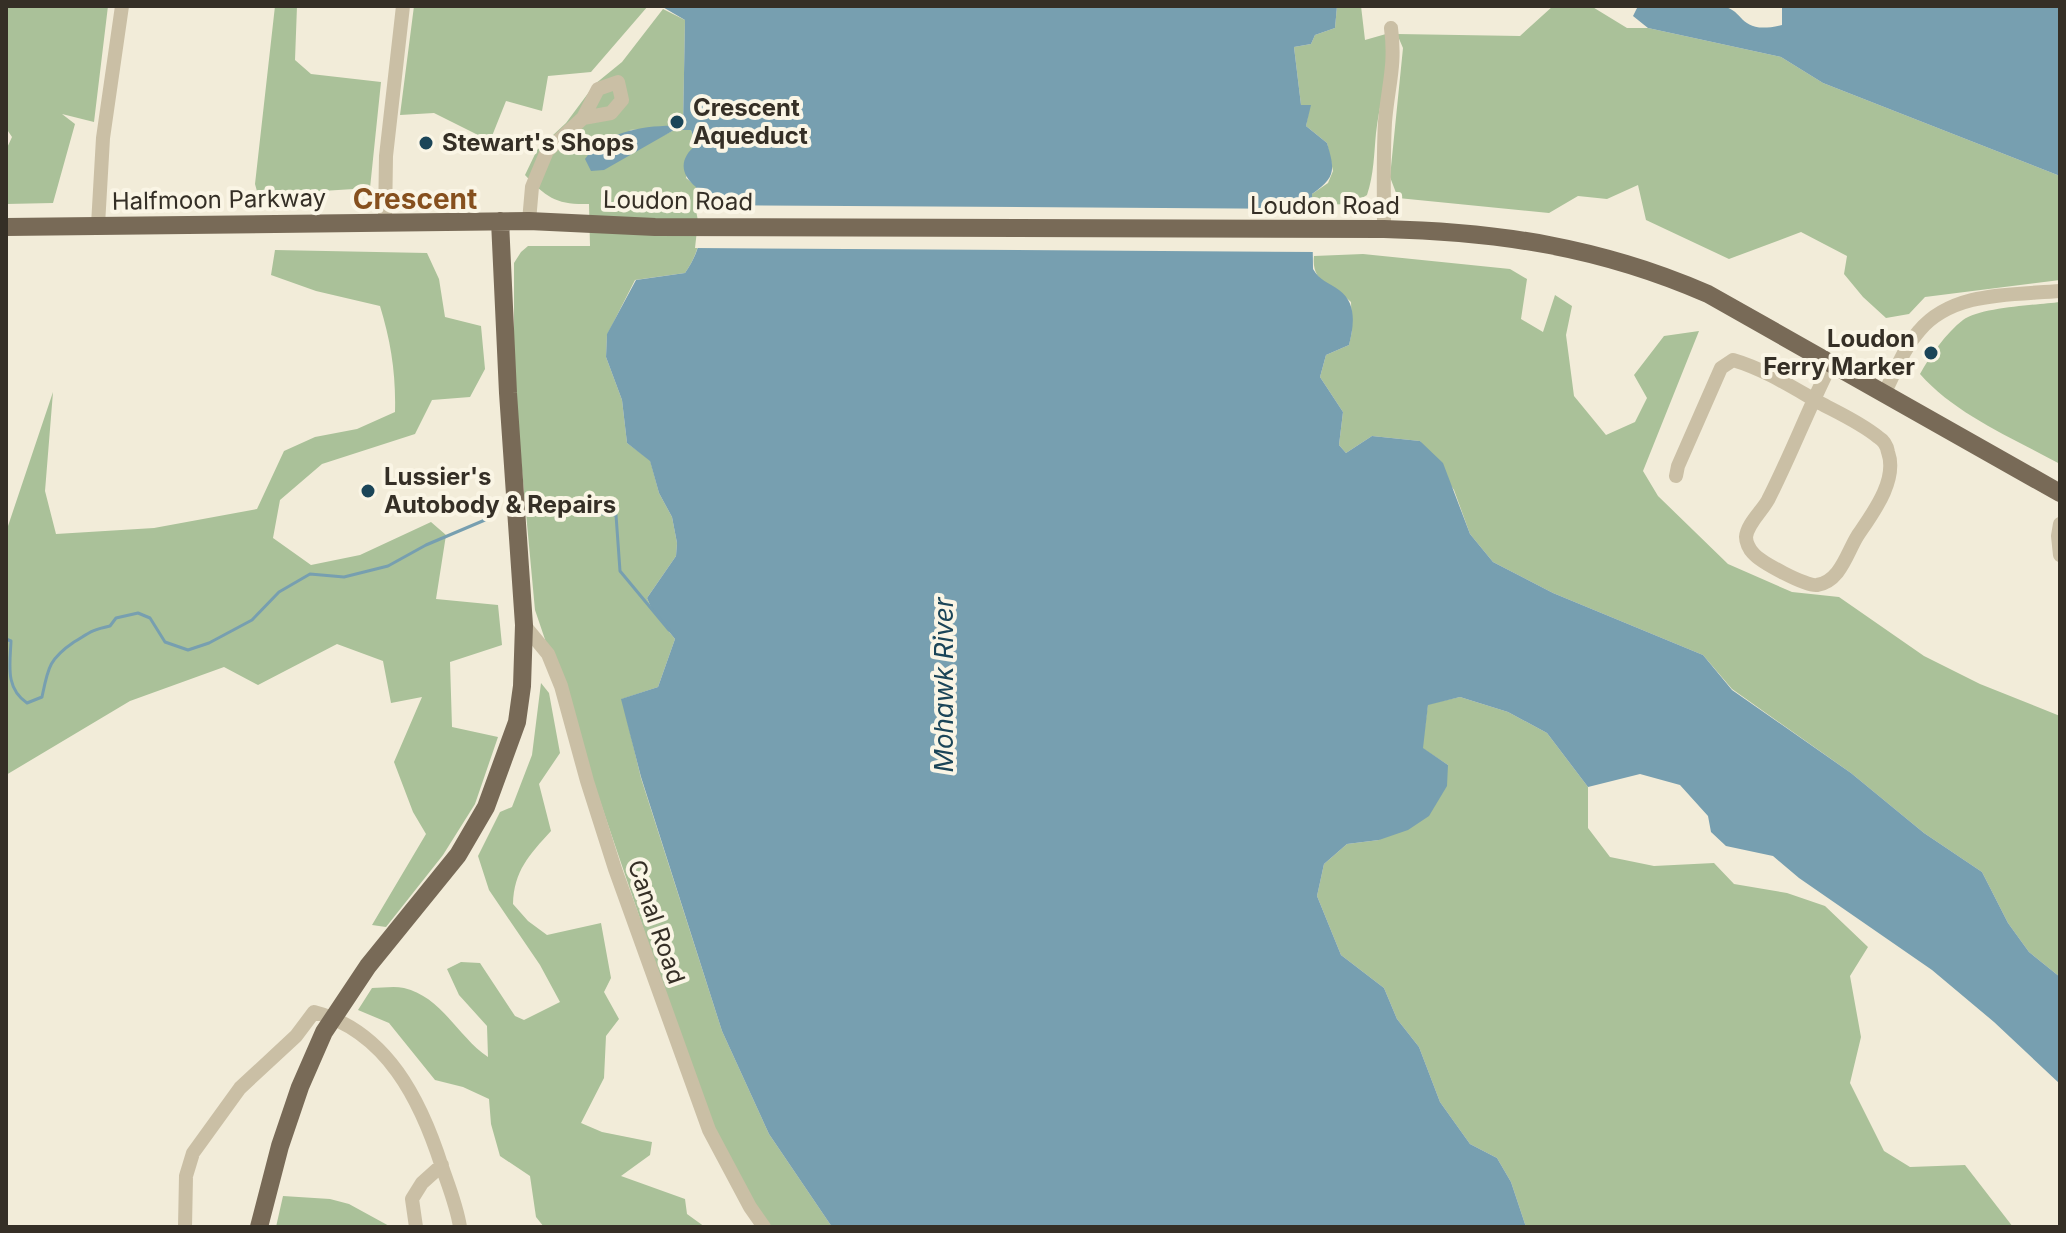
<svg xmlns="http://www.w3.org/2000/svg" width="2066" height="1233" font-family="Inter,sans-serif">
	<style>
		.green { fill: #aac199 }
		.water { fill: #779fb0 }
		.pier { fill: #f2ecd9 }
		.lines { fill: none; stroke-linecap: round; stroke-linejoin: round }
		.stream { stroke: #779fb0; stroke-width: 3 }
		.minor { stroke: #cabfa5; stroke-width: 14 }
		.major { stroke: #786a57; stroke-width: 18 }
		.poi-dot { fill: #1b4558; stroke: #faf5e5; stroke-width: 3 }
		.labels { text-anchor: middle; stroke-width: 8; stroke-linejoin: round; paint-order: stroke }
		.poi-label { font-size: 24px; font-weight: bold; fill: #352f26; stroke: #faf5e5; text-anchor: start }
		.street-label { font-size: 24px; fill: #352f26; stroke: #faf5e5 }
		.water-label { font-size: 26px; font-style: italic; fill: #1b4558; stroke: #faf5e5 }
		.quarter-label { font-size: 28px; font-weight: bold; fill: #86501e; stroke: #faf5e5 }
	</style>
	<rect width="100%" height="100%" fill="#f2ecd9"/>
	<!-- green -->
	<path class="green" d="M6 6H108L94 122 62 114 75 124 53 203 6 204V150L12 137 6 128Z
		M275 6H297L295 60 311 74 381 82 370 188 258 195 255 184Z
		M414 6H648L591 72 548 76 542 111 506 101 490 141 434 113 400 115Z
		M1337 6H1361L1365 40 1386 34C1391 68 1380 99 1376 133 1374 154 1374 174 1367 195L1352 204 1311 205 1312 194 1328 183 1333 171 1327 143 1306 126 1310 105H1301L1294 47 1311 44 1315 35 1335 28Z
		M1553 6H1591L1627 28H1648L1781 57 1823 83 2060 176V280L1925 297 1909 314 1886 318 1863 297 1844 274 1847 256 1801 232 1729 259 1646 220 1638 185 1607 199 1578 196 1549 213 1398 198 1390 177 1403 48 1397 34 1520 36Z
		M663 9 685 20 683 127 629 130 656 139 674 130H691L696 145 686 178 696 186C701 221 706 243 685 273L635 280 607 335 606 357 622 400 627 443 650 460 659 493 672 517 677 543 676 556 647 598 653 612 675 639 658 687 622 699 641 778 722 1031 769 1134 832 1227H764L719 1151 535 610 514 384V263L521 252 528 246H590L589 204C557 205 547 198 525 175L537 150 566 123 595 84 622 62Z
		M275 250 427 253 439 279 445 317 481 326 485 369 470 397 432 400 415 434 322 464 280 500 273 538 311 565 360 555 431 522 446 535 436 599 498 605 502 645 450 662 452 727 498 737 475 804 443 855 386 927 372 925 426 834 413 812 394 762 422 697 391 703 383 661 337 644 258 685 224 667 130 701 6 775V532L53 392 45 491 56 534 154 528 257 509 284 451 315 437 357 429 395 412C396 374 391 342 380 306L316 291 271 275Z
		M1363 254 1510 269 1527 279 1521 319 1543 332 1555 295 1572 306 1566 335 1574 396 1606 435 1635 422 1647 398 1634 375 1664 336 1699 331 1643 471 1658 496 1728 564 1792 592 1839 597 1924 656 1980 684 2060 716V977L2029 952 2008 923 1982 872 1924 833 1851 773 1732 689 1703 655 1553 593 1493 562 1470 534 1454 490 1420 441 1372 436 1346 453 1339 445 1343 412 1320 377 1326 355 1349 345 1352 331 1351 302C1333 284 1311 284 1314 256Z
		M2060 302V464C2013 438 1956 415 1920 374 1930 356 1946 333 1963 320 1981 307 2037 305 2060 302Z
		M541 683 549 693 560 753 539 784 551 831C529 855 514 871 513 904L528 921 547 935 601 923 611 978 604 992 619 1019 606 1036 604 1078 581 1123 602 1132 652 1142 650 1155 621 1176 685 1199 687 1214 705 1227H544L536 1217 530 1176 500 1156 491 1124 489 1099 463 1087 435 1080 389 1023 358 1010 372 988C382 988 394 986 404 988 442 997 458 1037 488 1057L487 1026 459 995 447 969 461 962 480 963 515 1016 524 1020 560 1002 540 965 489 890 478 856 500 812 512 807 532 755Z
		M1460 697 1508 712 1547 733 1588 787V828L1610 857 1654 866 1714 863 1734 884 1787 893 1825 906 1868 947 1850 976 1861 1037 1850 1083 1884 1151 1910 1167 1965 1165 2013 1227H1526L1511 1182 1497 1158 1470 1144 1440 1102 1419 1047 1397 1019 1384 988 1341 955 1317 896 1324 864 1347 844 1379 840 1448 765 1422 748 1428 704Z
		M283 1196 330 1199 349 1204 391 1227H276Z"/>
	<!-- water -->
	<path class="water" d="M661 6H1337L1335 28 1315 35 1311 44 1294 47 1301 105H1311L1306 126 1327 143C1335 170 1336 177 1312 194L1313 269C1320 281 1328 282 1339 290 1357 303 1354 325 1349 345L1326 355 1320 377 1343 412 1339 445 1346 453 1372 436 1420 441 1443 463 1470 534 1493 562 1553 593 1703 655 1732 690 1851 773 1924 833 1982 872 2008 923 2029 952 2060 977V1084L1994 1022 1932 970 1799 878 1773 856 1726 846 1711 832 1708 816 1680 785 1640 774 1588 787 1547 733 1508 712 1460 697 1428 705 1423 748 1448 765 1447 786 1429 816 1408 830 1379 840 1347 844 1324 864 1317 896 1341 955 1384 988 1397 1019 1419 1047 1440 1102 1470 1144 1497 1158 1511 1182 1526 1227H832L769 1134 722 1031 641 777 621 699 658 687 675 639 653 612 647 598 676 556 677 543 672 517 659 493 650 461 627 443 622 400 606 357 607 334 636 280 685 273C706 243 702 221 696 187 679 173 680 158 696 145L691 130H674L604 170 591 171 585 159C604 130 651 124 683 126L685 20Z
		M1638 6C1665 6 1694 3 1721 6 1746 9 1737 36 1782 25V6H2060V176L1823 83 1781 57 1648 28 1633 16Z"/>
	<!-- pier -->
	<path class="pier" d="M695 205 1315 209 1318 252 695 248 698 221Z"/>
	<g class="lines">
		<!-- stream -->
		<path class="stream" d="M592 513 616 515 620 571 669 630
			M6 639 11 641C10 665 5 688 27 703L42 697C48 668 49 659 74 642 89 633 91 630 110 626L116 618 138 613 150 618 165 642 188 650 209 643 252 620 279 592 310 574 344 577 388 566 426 545 492 517"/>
		<!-- minor -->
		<path class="minor" d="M529 221 532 187 547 151 583 118 598 89 618 82 622 100 611 113 583 118
			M385 222 386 156 403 6
			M98 225 103 138 122 6
			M1384 229C1384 193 1383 157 1385 122 1388 85 1396 66 1391 28
			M1885 392C1895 372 1904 348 1919 331 1952 291 2012 295 2060 291
			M1676 476 1678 466 1721 368 1733 360C1764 369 1792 387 1820 403 1839 413 1861 423 1878 437 1883 440 1887 446 1888 452 1898 480 1873 513 1858 535 1847 552 1841 581 1817 585 1807 587 1760 562 1753 553 1749 549 1746 542 1746 537 1747 524 1762 511 1768 500 1791 455 1809 407 1832 362
			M2060 524 2058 536 2060 555
			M524 625 548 654 561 686 587 781 615 869 709 1130 750 1207 764 1227
			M185 1227 186 1176 193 1153 240 1088 296 1036 314 1012C387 1031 421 1101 442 1167 449 1187 457 1207 460 1227
			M416 1227 412 1199 422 1183 442 1165"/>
		<!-- major -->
		<path class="major" d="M6 227 529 221 655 227 1384 229C1500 232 1600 247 1708 294L2060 493
			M259 1227 280 1146 300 1087 324 1032 368 966 458 855 486 807 517 722 522 686 524 625 508 393 500 221"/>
	</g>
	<!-- markers -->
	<g class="poi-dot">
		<circle cx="677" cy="122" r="8"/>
		<circle cx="426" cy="143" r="8"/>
		<circle cx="1931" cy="353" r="8"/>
		<circle cx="368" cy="491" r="8"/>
	</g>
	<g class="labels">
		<!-- poi labels -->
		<g class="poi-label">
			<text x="693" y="116">Crescent<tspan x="693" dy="28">Aqueduct</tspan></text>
			<text x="442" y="151">Stewart's Shops</text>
			<text x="1915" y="347" text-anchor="end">Loudon<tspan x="1915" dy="28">Ferry Marker</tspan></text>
			<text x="384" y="485">Lussier's<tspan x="384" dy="28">Autobody &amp; Repairs</tspan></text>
		</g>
		<!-- street labels -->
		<g class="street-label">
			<text transform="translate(219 200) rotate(-1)" y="8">Halfmoon Parkway</text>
			<text transform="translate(678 201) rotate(1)" y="8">Loudon Road</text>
			<text x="1325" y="214">Loudon Road</text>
			<text transform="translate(656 922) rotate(71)" y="8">Canal Road</text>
		</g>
		<!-- water labels -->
		<g class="water-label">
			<text transform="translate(944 685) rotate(-90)" y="9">Mohawk River</text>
		</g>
		<!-- quarter labels -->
		<g class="quarter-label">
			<text x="415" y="209">Crescent</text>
		</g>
	</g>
	<!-- border -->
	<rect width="2066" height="1233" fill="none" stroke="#352f26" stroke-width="16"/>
</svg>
